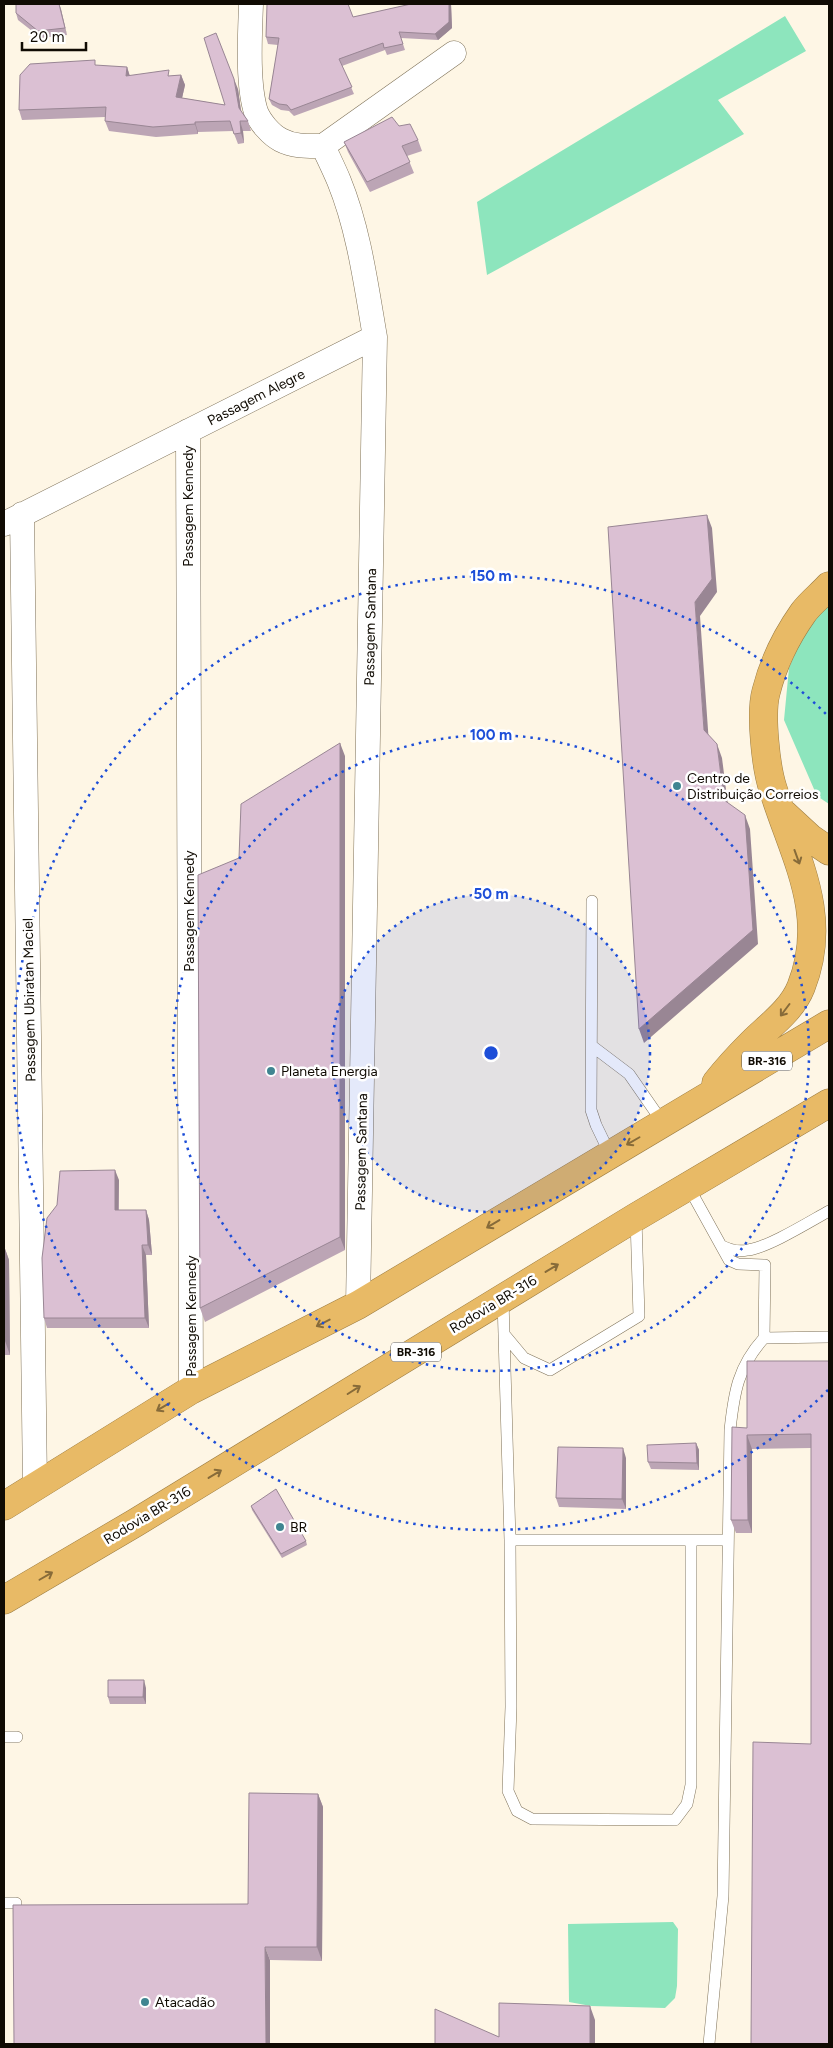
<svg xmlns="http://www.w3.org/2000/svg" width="833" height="2048" font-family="Figtree,sans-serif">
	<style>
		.green { fill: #8de5bd }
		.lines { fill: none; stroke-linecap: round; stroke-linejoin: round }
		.lane-casing { stroke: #7f7259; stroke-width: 12 }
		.street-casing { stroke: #7f7259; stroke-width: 25 }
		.highway-casing { stroke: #9c7d43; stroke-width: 29 }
		.lane { stroke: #fff; stroke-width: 11 }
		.street { stroke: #fff; stroke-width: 24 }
		.highway { stroke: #e8ba66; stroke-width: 28 }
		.wall { fill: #bca5b5 }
		.shaded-wall { fill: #998694 }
		.building { fill: #dbc0d3; stroke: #998694 }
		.oneway { stroke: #876b39 }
		.ring { fill: none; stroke: #1d4ed8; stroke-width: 2.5; stroke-dasharray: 2.5 5 }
		.poi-dot { fill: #408591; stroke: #fff; stroke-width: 2 }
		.labels { text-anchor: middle; stroke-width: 5; stroke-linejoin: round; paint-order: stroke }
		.shield { fill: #fff; stroke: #58544f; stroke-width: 1 }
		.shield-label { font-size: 12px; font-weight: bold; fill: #100b03 }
		.street-label { font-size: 14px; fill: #100b03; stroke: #fff }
		.poi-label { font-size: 14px; fill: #100b03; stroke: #fff; text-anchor: start }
		.centre { fill: #1d4ed8; stroke: #fff; stroke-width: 2.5 }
		.ring-label { font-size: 15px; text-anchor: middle; font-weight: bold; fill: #1d4ed8; stroke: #fff; stroke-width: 5; stroke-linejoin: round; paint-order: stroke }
	</style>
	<rect width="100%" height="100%" fill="#fef6e5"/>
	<!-- green -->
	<path class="green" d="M785 16 806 51 718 100 744 134 487 275 477 202Z
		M829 593V804L817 796 784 720 789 668 819 596Z
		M673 1922 678 1929 677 1986 675 1998 665 2008 591 2006 569 2002 568 1924Z"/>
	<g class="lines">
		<!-- lane casing -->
		<g class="lane-casing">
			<path id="lane" d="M592 901 591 1110 596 1125 610 1154
				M592 1046 629 1074 663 1123
				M688 1186 729 1260 738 1264 765 1265 764 1338 829 1337
				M722 1246C730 1250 739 1252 748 1250 769 1247 809 1222 829 1211
				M503 1300 510 1540 511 1707 508 1791 517 1811 532 1819 675 1820 687 1804 691 1785V1540
				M504 1334 524 1358 550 1370 639 1316 636 1219
				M510 1540H728
				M4 1737H17
				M4 1903H16
				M709 2044 723 1896 730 1430C734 1392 738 1367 764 1338"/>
		</g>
		<!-- street casing -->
		<g class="street-casing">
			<path id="street" d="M251 4C250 34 247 84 256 112 260 122 271 135 281 140 294 147 309 146 323 146 328 157 334 169 339 181 359 230 366 285 375 337L358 1305
				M323 146 454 53
				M188 431 191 1390
				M22 514 35 1485
				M4 524 375 337"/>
		</g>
		<!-- highway casing -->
		<g class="highway-casing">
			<path id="highway" d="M784 814 810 838 829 851
				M716 1083C727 1069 739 1056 752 1043 769 1026 792 1010 801 987 830 914 794 857 773 789 766 768 760 714 766 692 773 664 786 637 803 613 810 603 821 595 829 586
				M4 1506 191 1390 358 1305 829 1024
				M4 1600 135 1523 636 1217 829 1103"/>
		</g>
		<!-- lane -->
		<use href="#lane" class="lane"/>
		<!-- street -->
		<use href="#street" class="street"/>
		<!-- highway -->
		<use href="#highway" class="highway"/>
	</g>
	<!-- wall -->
	<path class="wall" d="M59 4 67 35 41 38 18 20 16 13Z
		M411 4H451L452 28 438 40 401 38 405 50 387 55 385 50 342 66 354 94 294 116 289 111 281 110 272 105 269 99 278 45 268 44 266 37Z
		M97 66 127 67 130 76H171L181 75 185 85 182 98 225 105 238 89 241 112 248 121 251 131H243L244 143 238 144 233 131 198 132V134L156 137 109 131 105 121V117L22 120 19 110Z
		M399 126 418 140 422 151 407 156 414 173 370 192 348 152 344 142Z
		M345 756V1250L205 1322 200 1308 239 858Z
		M119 1180V1210H146L149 1220 152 1255H146L149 1328H47L44 1318Z
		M4 1246 9 1260 10 1355H4Z
		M829 1361 811 1744V1448L752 1449V1533H736L731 1520 747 1428Z
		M696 1443 699 1450V1470L651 1469 648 1462Z
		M626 1458V1509L559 1507 556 1498Z
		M251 1506 306 1541 307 1545 282 1558 252 1510Z
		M146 1688V1704H110L108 1697Z
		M318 1794 323 1807 322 1961 270 1960 248 1904Z"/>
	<!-- shaded-wall -->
	<path class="shaded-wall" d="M59 4 61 9 67 35 65 28Z
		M449 4H451L452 28 438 40 435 34Z
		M127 67 130 77 126 76Z
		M181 75 185 85 180 107 176 97Z
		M234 79 238 89 242 117 239 108Z
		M240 121 243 131 244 143 241 133Z
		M195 122 198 132V134L195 124Z
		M707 515 712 528 717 592 700 616 709 744 704 730 695 602Z
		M340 743 345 756V1250L340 1237Z
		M717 744 722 758 729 813 724 800Z
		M745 815 750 829 758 944 644 1043 639 1029Z
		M115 1170 119 1180 118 1220 115 1210Z
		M146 1210 149 1220 152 1255 148 1245Z
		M142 1245 146 1255 149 1328 145 1318Z
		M4 1246 9 1260 10 1355 5 1341Z
		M747 1435 752 1449V1533L748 1520Z
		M696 1443 699 1450V1470L697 1463Z
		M623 1448 626 1458V1509L622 1499Z
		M144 1680 146 1688V1704L143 1697Z
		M318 1794 323 1807 322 1961 317 1947Z
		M265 1947 270 1960V2044H266Z
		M590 2006 595 2020V2044H590Z"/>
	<!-- building -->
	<path class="building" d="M16 4H59L65 28 38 31 16 13Z
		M267 4H348L353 17 411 4H449V22L435 34 399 32 403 44 384 48 383 43 339 59 352 87 291 110 287 105 279 104 269 99 279 38 266 37Z
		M216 33 234 79 239 108 248 121H240L241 133 234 134 230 121 195 122V124L153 127 105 121 106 107 19 110 20 75 30 64 95 60V65L127 67 126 76 169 70 168 76 181 75 176 97 225 105 204 38Z
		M392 117 399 126 410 124 418 140 402 146 410 162 367 182 344 142Z
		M707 515 712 579 695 602 704 730 717 744 724 800 745 815 753 930 639 1029 608 527Z
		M340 743V1237L200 1308 198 875 239 858 241 804Z
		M115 1170V1210H146L148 1245H142L145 1318H44L42 1258 47 1218 57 1205 60 1171Z
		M4 1246 5 1341H4Z
		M747 1361H829V2044H751L753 1742 811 1744V1434L747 1435 748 1520H731L732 1427 747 1428Z
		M696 1443 697 1463 648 1462 647 1445Z
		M558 1447 623 1448 622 1499 556 1498Z
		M276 1489 306 1541 281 1554 251 1506Z
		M108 1680H144L143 1697H108Z
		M249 1793 318 1794 317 1947H265L266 2044H14L13 1905 248 1904Z
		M499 2003 590 2006V2044H435V2009L499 2037Z"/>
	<!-- one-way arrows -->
	<defs><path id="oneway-shaft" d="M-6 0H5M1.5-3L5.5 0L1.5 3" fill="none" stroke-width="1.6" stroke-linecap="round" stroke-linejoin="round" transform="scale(1.25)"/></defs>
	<g class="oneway">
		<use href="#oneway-shaft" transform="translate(797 857) rotate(70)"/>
		<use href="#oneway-shaft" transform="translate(785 1010) rotate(127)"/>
		<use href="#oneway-shaft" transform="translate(633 1141) rotate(150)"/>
		<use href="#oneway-shaft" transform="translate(493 1224) rotate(149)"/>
		<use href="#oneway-shaft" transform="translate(552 1268) rotate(-31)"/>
		<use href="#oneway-shaft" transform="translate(323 1323) rotate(153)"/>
		<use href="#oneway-shaft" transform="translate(354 1390) rotate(-32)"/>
		<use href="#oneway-shaft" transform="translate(163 1407) rotate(149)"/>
		<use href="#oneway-shaft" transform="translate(215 1474) rotate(-31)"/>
		<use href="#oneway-shaft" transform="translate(46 1576) rotate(-30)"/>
	</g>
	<!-- distance rings -->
	<circle cx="491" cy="1053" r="159" fill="#1d4ed8" fill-opacity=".12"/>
	<g class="ring">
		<circle cx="491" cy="1053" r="159"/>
		<circle cx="491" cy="1053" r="318"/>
		<path d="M828 1390A477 477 0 1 1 828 716"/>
	</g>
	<!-- markers -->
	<g class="poi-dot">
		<circle cx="677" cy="786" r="5"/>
		<circle cx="271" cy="1071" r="5"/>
		<circle cx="280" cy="1527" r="5"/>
		<circle cx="145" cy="2002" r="5"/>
	</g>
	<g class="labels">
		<!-- shield labels -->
		<g class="shield">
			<rect x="742" y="1051.5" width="50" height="19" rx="4"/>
			<rect x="391" y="1342.5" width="50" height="19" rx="4"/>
		</g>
		<g class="shield-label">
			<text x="767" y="1065">BR-316</text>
			<text x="416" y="1356">BR-316</text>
		</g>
		<!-- street labels -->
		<g class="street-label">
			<text transform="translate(256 397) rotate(-27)" y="5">Passagem Alegre</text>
			<text transform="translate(188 506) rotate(-90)" y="5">Passagem Kennedy</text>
			<text transform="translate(370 627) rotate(-89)" y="5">Passagem Santana</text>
			<text transform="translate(189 911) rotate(-90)" y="5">Passagem Kennedy</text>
			<text transform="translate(29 1000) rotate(-91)" y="5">Passagem Ubiratan Maciel</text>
			<text transform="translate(361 1152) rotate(-89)" y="5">Passagem Santana</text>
			<text transform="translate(493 1304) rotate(-31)" y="5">Rodovia BR-316</text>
			<text transform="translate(191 1316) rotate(-90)" y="5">Passagem Kennedy</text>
			<text transform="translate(147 1515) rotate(-31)" y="5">Rodovia BR-316</text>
		</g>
		<!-- poi labels -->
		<g class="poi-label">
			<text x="687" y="783">Centro de<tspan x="687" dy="16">Distribuição Correios</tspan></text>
			<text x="281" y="1076">Planeta Energia</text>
			<text x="290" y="1532">BR</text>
			<text x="155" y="2007">Atacadão</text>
		</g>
	</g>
	<circle cx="491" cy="1053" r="8" class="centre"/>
	<g class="ring-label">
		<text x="491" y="581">150 m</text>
		<text x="491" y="740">100 m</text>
		<text x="491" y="899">50 m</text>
	</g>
	<!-- border -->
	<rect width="833" height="2048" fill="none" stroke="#100b03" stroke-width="10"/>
	<!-- scale -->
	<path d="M22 42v8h64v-8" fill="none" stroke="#100b03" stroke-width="2.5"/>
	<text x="30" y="42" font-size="15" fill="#100b03" stroke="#ffffff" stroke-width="4" paint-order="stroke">20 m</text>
</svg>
